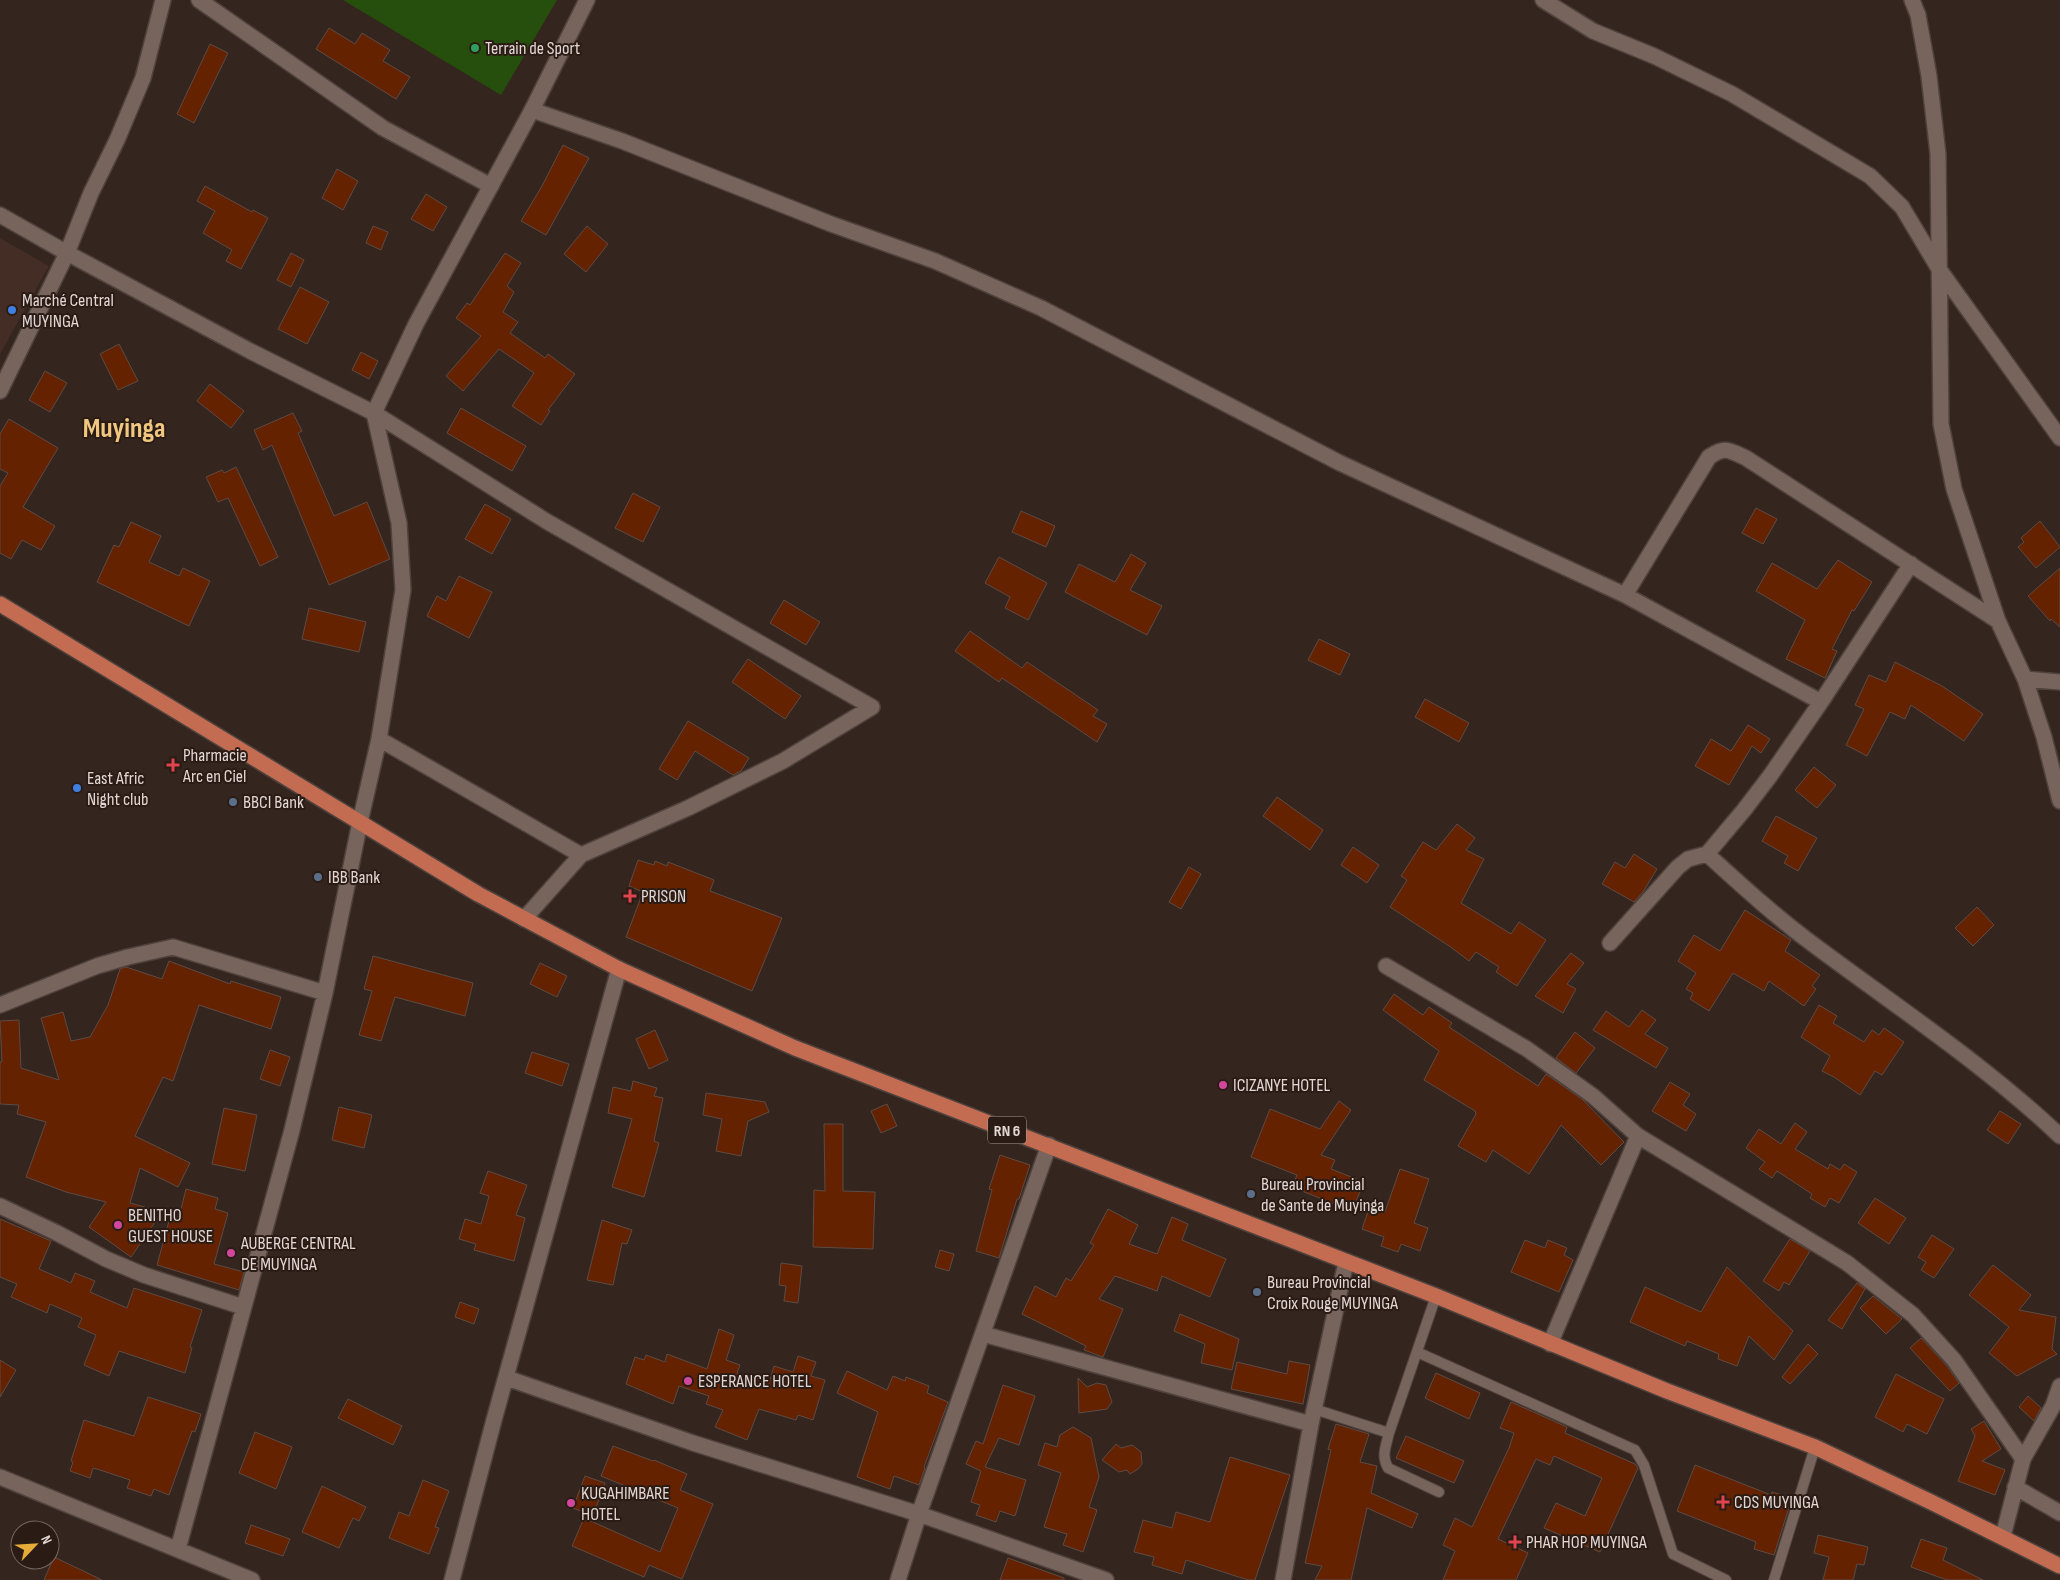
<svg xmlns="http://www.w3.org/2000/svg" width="2060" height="1580" font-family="'Sofia Sans Condensed',sans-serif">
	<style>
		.built { fill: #432d25 }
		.green { fill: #264e0c }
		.building { fill: #642201; stroke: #5d4b44 }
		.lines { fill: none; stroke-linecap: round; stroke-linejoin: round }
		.lane-casing { stroke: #4f423d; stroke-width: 12 }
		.street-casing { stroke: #4f423d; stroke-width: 18 }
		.secondary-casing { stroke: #4f423d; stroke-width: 18 }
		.primary-casing { stroke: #4f423d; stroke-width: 18 }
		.lane { stroke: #77645c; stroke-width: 10 }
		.street { stroke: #77645c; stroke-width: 15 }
		.secondary { stroke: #77645c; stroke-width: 15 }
		.primary { stroke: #c36c52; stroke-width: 15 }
		.leisure-dot { fill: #2e9e5b; stroke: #2b1b15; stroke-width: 2 }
		.shop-dot { fill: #3f7fe0; stroke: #2b1b15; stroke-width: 2 }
		.health-dot { fill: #e0444e; stroke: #2b1b15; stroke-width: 2 }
		.service-dot { fill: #5c6f8a; stroke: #2b1b15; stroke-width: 2 }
		.hotel-dot { fill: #d1479c; stroke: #2b1b15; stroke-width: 2 }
		.labels { text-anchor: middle; stroke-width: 4; stroke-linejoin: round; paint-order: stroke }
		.shield { fill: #2b1b15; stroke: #ab9f9a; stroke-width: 1 }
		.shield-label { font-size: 16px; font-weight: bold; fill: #e2d7d3 }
		.poi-label { font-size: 18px; fill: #e2d7d3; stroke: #2b1b15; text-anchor: start }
		.town-label { font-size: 28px; font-weight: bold; fill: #f0c780; stroke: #2b1b15 }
	</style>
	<rect width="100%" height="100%" fill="#35251f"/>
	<!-- built -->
	<path class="built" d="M0 238 49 266 0 354Z"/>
	<!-- green -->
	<path class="green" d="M343 0H557L501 95Z"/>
	<!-- building -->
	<path class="building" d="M329 28 355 44 362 33 390 50 383 61 410 77 396 99 316 49Z
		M210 44 228 53 194 123 177 114Z
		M563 145 589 158 546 235 521 221 542 186Z
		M337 169 358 181 343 210 322 198Z
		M205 186 252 212 253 210 268 218 241 269 226 261 232 250 203 233 215 211 197 201Z
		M426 194 447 207 433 231 411 219Z
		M373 226 388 232 381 250 366 243Z
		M587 226 608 244 586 272 564 254Z
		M291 253 304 260 291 287 277 280Z
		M505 253 521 263 507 286 514 292 503 312 518 322 510 333 545 358 548 354 575 374 548 410 550 411 541 425 512 406 534 373 499 349 463 391 446 376 481 336 456 318 467 303 470 305Z
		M300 287 329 302 307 344 278 329Z
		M119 344 138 381 118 390 100 354Z
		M361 352 378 361 369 379 352 370Z
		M45 371 67 383 50 412 29 400Z
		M210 384 244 411 231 428 197 401Z
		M461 408 526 446 512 471 447 433Z
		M293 413 302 431 298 433 334 516 367 502 390 559 329 585 272 445 263 450 254 430Z
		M9 419 58 448 23 507 55 526 41 550 22 540 11 559 0 553V486L8 473 0 469V434Z
		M236 467 278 557 260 566 228 498 218 502 206 477 222 470 224 473Z
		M633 493 660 507 643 542 615 528Z
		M485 504 511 519 492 554 465 539Z
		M1756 508 1777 519 1763 544 1742 533Z
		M1021 511 1055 526 1046 547 1012 532Z
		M2040 521 2060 547 2036 568 2018 547 2024 542 2021 538Z
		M131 522 161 536 149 562 179 576 183 568 210 581 189 626 97 582 114 545 119 547Z
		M1131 554 1146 563 1130 590 1162 606 1147 635 1065 592 1079 564 1115 582Z
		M999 557 1047 583 1028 620 1005 608 1010 597 985 583Z
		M1838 560 1872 582 1854 611 1852 610 1832 649 1837 651 1825 678 1786 659 1805 620 1756 591 1772 563 1817 589Z
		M2060 568V627L2051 619 2050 621 2028 596Z
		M459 576 492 592 469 638 427 616 437 596 446 601Z
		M784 600 820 622 806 645 770 623Z
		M309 608 366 622 359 652 302 639Z
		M970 631 1022 668 1027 662 1098 710 1093 716 1107 724 1097 742 1002 678 999 682 955 651Z
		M1319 639 1350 654 1340 675 1308 660Z
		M748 659 801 696 785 719 732 682Z
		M1895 662 1942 686 1983 714 1964 741 1911 705 1905 719 1890 712 1867 756 1846 745 1864 709 1855 705 1869 675 1886 682Z
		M1425 699 1469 723 1459 742 1415 717Z
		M688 721 749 758 741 771 733 775 695 751 677 780 659 769Z
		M1748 725 1770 739 1761 753 1752 746 1729 785 1695 766 1711 739 1731 751Z
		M1814 767 1836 785 1817 808 1795 790Z
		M1277 797 1323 830 1310 850 1263 816Z
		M1776 816 1817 838 1798 871 1784 863 1788 856 1762 841Z
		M1457 824 1475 838 1466 850 1484 859 1461 903 1511 934 1519 922 1546 940 1517 986 1496 972 1499 967 1476 952 1469 961 1452 948 1390 907 1407 880 1401 876 1423 842 1436 850Z
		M1353 847 1379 865 1367 883 1341 865Z
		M1634 854 1657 869 1643 892 1634 902 1602 884 1615 862 1625 868Z
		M638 860 654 865 655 861 667 866 668 862 714 880 710 891 782 918 752 991 626 937 643 892 629 886Z
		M1189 867 1201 874 1181 909 1169 902Z
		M1977 907 1994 925 1973 946 1955 928Z
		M1745 910 1791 940 1785 951 1820 975 1812 986 1816 989 1804 1006 1769 981 1764 991 1733 973 1709 1011 1690 999 1693 993 1686 989 1696 973 1678 961 1694 935 1720 951Z
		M1571 953 1584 963 1567 984 1576 989 1563 1013 1535 996Z
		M373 956 473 983 465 1016 395 997 381 1041 359 1035 372 991 364 989Z
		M169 961 230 984 231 981 281 997 271 1029 199 1005 173 1081 163 1077 135 1136 190 1163 178 1187 140 1168 130 1203 162 1212 131 1257 89 1227 106 1202 66 1192 26 1177 46 1122 17 1114 19 1105 0 1104V1062H2L0 1021 19 1020 21 1068 59 1080 41 1018 63 1012 71 1041 90 1037 108 1005 120 969 126 967 162 979Z
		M540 963 567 976 557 997 530 984Z
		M1394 994 1423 1015 1429 1007 1452 1023 1449 1027 1538 1086 1546 1074 1583 1100 1624 1142 1601 1165 1561 1125 1529 1174 1493 1150 1486 1162 1458 1146 1476 1114 1475 1111 1424 1080 1439 1051 1383 1010Z
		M1819 1005 1837 1016 1833 1023 1864 1042 1872 1030 1879 1035 1884 1028 1904 1042 1882 1075 1875 1071 1860 1095 1834 1077 1822 1071 1830 1056 1801 1037Z
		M1642 1010 1656 1020 1645 1034 1668 1048 1656 1068 1593 1030 1606 1011 1629 1027Z
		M655 1030 668 1060 649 1069 636 1039Z
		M1575 1032 1595 1048 1576 1073 1556 1058Z
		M270 1050 290 1057 280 1086 260 1079Z
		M532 1052 569 1064 562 1086 525 1073Z
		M633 1081 657 1088 654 1096 663 1098 654 1141 659 1143 644 1197 612 1187 632 1119 608 1113 613 1087 631 1091Z
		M1670 1082 1690 1094 1683 1105 1696 1114 1686 1131 1652 1111Z
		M706 1093 765 1102 769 1112 748 1121 741 1156 716 1151 722 1119 703 1115Z
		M1339 1101 1351 1110 1321 1155 1335 1160 1331 1169 1364 1182 1352 1211 1292 1187 1297 1175 1251 1157 1270 1109 1320 1129Z
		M887 1104 897 1126 881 1133 871 1111Z
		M339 1107 372 1115 364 1148 332 1140Z
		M224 1108 257 1115 245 1171 212 1164Z
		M2000 1111 2021 1124 2008 1144 1987 1130Z
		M1795 1123 1807 1132 1795 1149 1828 1169 1830 1164 1840 1170 1844 1164 1857 1172 1839 1203 1830 1198 1825 1207 1810 1198 1812 1194 1777 1171 1772 1178 1759 1169 1765 1162 1746 1148 1759 1129 1781 1144Z
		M824 1124H843V1191L875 1192 873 1249 813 1247 814 1190 825 1191Z
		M1000 1155 1030 1165 1019 1199H1017L999 1258 976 1251 992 1190 989 1189Z
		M1400 1169 1429 1179 1414 1223 1428 1228 1420 1251 1401 1244 1398 1252 1381 1246 1384 1237 1362 1229 1370 1206 1385 1212Z
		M488 1171 527 1185 516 1215 525 1218 514 1261 474 1250 476 1244 459 1239 465 1219 481 1224 489 1196 480 1193Z
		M186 1189 218 1198 215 1209 228 1213 214 1264 244 1272 239 1290 157 1265 171 1214 179 1217Z
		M1875 1198 1906 1218 1889 1244 1858 1223Z
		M1108 1209 1138 1225 1129 1244 1157 1254 1172 1217 1188 1224 1182 1240 1226 1259 1210 1297 1162 1276 1157 1291 1115 1276 1099 1299 1123 1309 1103 1357 1084 1350 1086 1346 1022 1314 1035 1286 1056 1297 1066 1278 1071 1281 1094 1245 1090 1243Z
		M0 1219 51 1241 39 1269 71 1283 75 1273 95 1281 90 1292 127 1308 134 1288 202 1310 190 1347 192 1348 185 1373 119 1351 109 1376 84 1365 96 1335 78 1327 82 1318 50 1304 47 1313 11 1297 17 1284 0 1277Z
		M602 1220 632 1230 627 1244 622 1243 613 1285 587 1280Z
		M1932 1235 1954 1249 1934 1278 1921 1270 1926 1262 1918 1257Z
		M1790 1239 1810 1251 1789 1285 1784 1282 1779 1291 1763 1281Z
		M1525 1240 1545 1248 1548 1240 1567 1248 1564 1255 1573 1260 1559 1292 1511 1272Z
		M940 1250 954 1254 949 1271 935 1267Z
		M781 1263 802 1266 798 1303 784 1301 786 1286 779 1285Z
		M1993 1265 2031 1295 2019 1310 2056 1317 2052 1349 2057 1354 2017 1376 1989 1353 2009 1327 1969 1295Z
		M1727 1267 1793 1331 1774 1360 1749 1336 1737 1366 1718 1359 1719 1354 1687 1341 1685 1346 1630 1322 1645 1287 1701 1312Z
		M1857 1283 1865 1289 1842 1329 1828 1320Z
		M1873 1296 1902 1319 1886 1334 1860 1308Z
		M460 1302 479 1309 474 1324 455 1317Z
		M1180 1314 1239 1339 1232 1370 1201 1363 1205 1344 1174 1331Z
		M719 1329 734 1335 726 1360 740 1365 737 1373 769 1383 774 1366 793 1372 798 1356 816 1362 811 1376 825 1380 813 1420 798 1415 796 1420 759 1409 747 1440 715 1427 723 1410 706 1404 709 1396 679 1386 673 1404 626 1384 635 1357 644 1360 646 1355 665 1362 667 1354 707 1369Z
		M1921 1338 1947 1366 1959 1383 1950 1391 1910 1348Z
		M1808 1344 1818 1354 1790 1384 1782 1377Z
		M0 1360 16 1370 0 1397Z
		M1289 1361 1310 1365 1303 1404 1231 1389 1237 1362 1287 1374Z
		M847 1371 887 1390 893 1376 905 1381 906 1377 929 1386 927 1393 948 1402 924 1467 925 1468 919 1485 894 1476 890 1489 857 1477 878 1412 837 1393Z
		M1436 1373 1480 1393 1469 1419 1425 1398Z
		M1896 1374 1944 1399 1927 1434 1907 1424 1903 1432 1875 1417Z
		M1078 1378 1087 1387 1097 1383 1106 1385 1112 1402 1107 1409 1079 1413Z
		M1003 1385 1035 1396 1019 1445 999 1438 985 1467 1026 1480 1015 1516 1000 1511 996 1522 976 1515 980 1505 971 1502 981 1471 966 1464 976 1441 983 1444Z
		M2028 1396 2041 1408 2034 1421 2019 1407Z
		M148 1397 201 1414 195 1432 192 1431 169 1495 154 1489 151 1496 127 1488 130 1480 100 1470 93 1468 90 1478 70 1471 73 1462 71 1461 84 1420 134 1436Z
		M348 1399 402 1426 393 1445 338 1418Z
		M1511 1402 1567 1427 1565 1433 1635 1464 1638 1468 1600 1552 1544 1528 1556 1503 1585 1516 1602 1478 1554 1456 1550 1465 1536 1459 1498 1539 1528 1553 1516 1580H1443L1455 1551 1443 1545 1455 1518 1472 1527 1509 1448 1514 1433 1500 1428Z
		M1984 1421 2001 1449 1982 1461 2005 1470 1995 1495 1958 1481 1975 1436 1971 1429Z
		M1336 1424 1369 1434 1360 1462 1377 1466 1371 1493 1418 1514 1412 1528 1367 1508 1351 1580H1315L1322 1566 1305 1563 1331 1450 1328 1449Z
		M1073 1427 1091 1438 1099 1477 1089 1507 1097 1510 1083 1552 1063 1545 1067 1534 1044 1527 1061 1473 1038 1465 1045 1443 1057 1447 1060 1435Z
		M255 1432 292 1447 276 1489 239 1473Z
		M1406 1436 1464 1461 1454 1483 1396 1458Z
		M1116 1444 1121 1448 1132 1445 1141 1452 1142 1464 1138 1469 1130 1474 1127 1470 1119 1472 1102 1460Z
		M613 1446 653 1461 654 1460 687 1474 680 1490 713 1504 682 1579 649 1565 644 1577 572 1546 584 1518 660 1552 678 1508 601 1476Z
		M1230 1457 1290 1475 1255 1580H1248L1186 1560 1182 1574 1152 1565 1154 1557 1134 1552 1143 1520 1172 1528 1176 1512 1210 1522Z
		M1695 1465 1771 1495 1772 1492 1792 1498 1774 1555 1754 1549 1756 1542 1677 1511Z
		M585 1476 605 1483 593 1516 573 1508Z
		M423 1480 449 1491 435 1527 439 1528 429 1554 389 1538 399 1512 409 1516Z
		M322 1486 366 1507 359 1521 353 1518 339 1548 302 1532Z
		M251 1525 290 1539 283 1556 245 1543Z
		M1818 1535 1868 1547 1864 1565 1857 1564 1853 1580H1823L1829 1557 1814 1553Z
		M1921 1539 1947 1548 1943 1560 1983 1580H1947L1911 1567Z
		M54 1557 102 1580H44Z
		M1008 1558 1064 1578V1580H1000Z"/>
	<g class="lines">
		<!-- lane casing -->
		<g class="lane-casing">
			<path id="lane" d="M1436 1296 1389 1433C1386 1446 1381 1456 1388 1468L1439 1492
				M1417 1352 1635 1450 1644 1465 1673 1554 1726 1580
				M1314 1409 1389 1433
				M1774 1580 1815 1447"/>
		</g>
		<!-- street casing -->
		<g class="street-casing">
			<path id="street" d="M199 0 383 128 491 186
				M1543 0 1593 31 1654 56 1732 94 1870 176 1902 207 1939 269 2060 438
				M1912 0 1918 15 1929 76 1938 154 1941 424 1954 489 1998 621 2025 679 2044 737 2060 801
				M532 110 622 141 831 224 935 261 1041 308 1340 463 1625 595 1821 702
				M0 215 67 253
				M374 413 546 521 872 707 783 761 688 808 581 855 524 919
				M1625 595 1709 457C1725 446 1729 450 1746 458L1998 621
				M2025 679 2060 682
				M379 739 581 855
				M1707 854C1741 885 1776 917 1814 945 1897 1007 1984 1064 2060 1136
				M1610 943 1678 867 1688 859 1707 854 1744 810 1770 776 1821 702 1911 564
				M1386 966 1527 1049 1593 1096 1638 1136 1847 1263 1913 1315 1954 1360 2023 1459
				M0 1005 97 966 128 957 173 947 325 993
				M0 1206 57 1233 106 1259 144 1275 243 1307
				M983 1334 1311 1424
				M1550 1344 1638 1136
				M507 1378 693 1443 919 1514 1106 1580
				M0 1477 252 1580
				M2015 1487 2060 1513
				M2003 1536 2023 1459 2053 1406 2060 1386
				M178 1549 292 1130 325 993 360 822 379 739 403 590 399 523 374 413
				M452 1580 494 1420 619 969
				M898 1580 919 1514 1049 1145
				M1283 1580 1311 1424 1346 1262"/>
		</g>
		<!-- secondary casing -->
		<g class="secondary-casing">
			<path id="secondary" d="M67 253 250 351 374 413 416 324 532 110 587 0
				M0 391 67 253 91 193 117 140 143 78 163 0"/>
		</g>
		<!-- primary casing -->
		<g class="primary-casing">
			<path id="primary" d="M0 604 478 894 619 969 795 1048 1436 1296 1667 1391 1815 1447 1931 1502 2060 1566"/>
		</g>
		<!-- lane -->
		<use href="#lane" class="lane"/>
		<!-- street -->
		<use href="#street" class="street"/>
		<!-- secondary -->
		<use href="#secondary" class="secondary"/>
		<!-- primary -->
		<use href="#primary" class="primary"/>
	</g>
	<!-- markers -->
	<circle class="leisure-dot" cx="475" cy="48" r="5"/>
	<g class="shop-dot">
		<circle cx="12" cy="310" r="5"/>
		<circle cx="77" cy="788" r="5"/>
	</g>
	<g class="health-dot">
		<path d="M170.5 757.5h5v5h5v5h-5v5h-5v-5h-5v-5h5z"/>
		<path d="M627.5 888.5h5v5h5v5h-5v5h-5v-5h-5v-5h5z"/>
		<path d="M1720.5 1494.5h5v5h5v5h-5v5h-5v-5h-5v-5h5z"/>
		<path d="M1512.5 1534.5h5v5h5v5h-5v5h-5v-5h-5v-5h5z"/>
	</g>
	<g class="service-dot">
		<circle cx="233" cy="802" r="5"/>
		<circle cx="318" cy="877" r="5"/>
		<circle cx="1251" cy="1194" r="5"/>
		<circle cx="1257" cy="1292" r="5"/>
	</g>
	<g class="hotel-dot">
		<circle cx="1223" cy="1085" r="5"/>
		<circle cx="118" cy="1225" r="5"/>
		<circle cx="231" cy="1253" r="5"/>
		<circle cx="688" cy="1381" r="5"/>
		<circle cx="571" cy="1503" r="5"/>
	</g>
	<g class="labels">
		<!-- shield labels -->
		<rect class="shield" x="988" y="1116.5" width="38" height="27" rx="4"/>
		<g class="shield-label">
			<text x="1007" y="1136">RN 6</text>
		</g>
		<!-- poi labels -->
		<g class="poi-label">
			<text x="485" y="54">Terrain de Sport</text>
			<text x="22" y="306">Marché Central<tspan x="22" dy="21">MUYINGA</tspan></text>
			<text x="183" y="761">Pharmacie<tspan x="183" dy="21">Arc en Ciel</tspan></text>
			<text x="87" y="784">East Afric<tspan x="87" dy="21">Night club</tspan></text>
			<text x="243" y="808">BBCI Bank</text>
			<text x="328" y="883">IBB Bank</text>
			<text x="641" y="902">PRISON</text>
			<text x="1233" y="1091">ICIZANYE HOTEL</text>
			<text x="1261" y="1190">Bureau Provincial<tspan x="1261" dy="21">de Sante de Muyinga</tspan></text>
			<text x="128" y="1221">BENITHO<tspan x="128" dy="21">GUEST HOUSE</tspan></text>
			<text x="241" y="1249">AUBERGE CENTRAL<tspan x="241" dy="21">DE MUYINGA</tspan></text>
			<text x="1267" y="1288">Bureau Provincial<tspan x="1267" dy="21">Croix Rouge MUYINGA</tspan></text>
			<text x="698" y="1387">ESPERANCE HOTEL</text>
			<text x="581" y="1499">KUGAHIMBARE<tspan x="581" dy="21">HOTEL</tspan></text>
			<text x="1734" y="1508">CDS MUYINGA</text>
			<text x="1526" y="1548">PHAR HOP MUYINGA</text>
		</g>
		<!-- town labels -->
		<g class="town-label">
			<text x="124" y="437">Muyinga</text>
		</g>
	</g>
	<!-- north arrow -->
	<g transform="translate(35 1545) rotate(65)"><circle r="24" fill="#2b1b15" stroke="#746661"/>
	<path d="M0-4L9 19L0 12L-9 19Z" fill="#e7ac37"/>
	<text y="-8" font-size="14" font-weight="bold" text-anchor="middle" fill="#e2d7d3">N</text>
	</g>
</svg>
